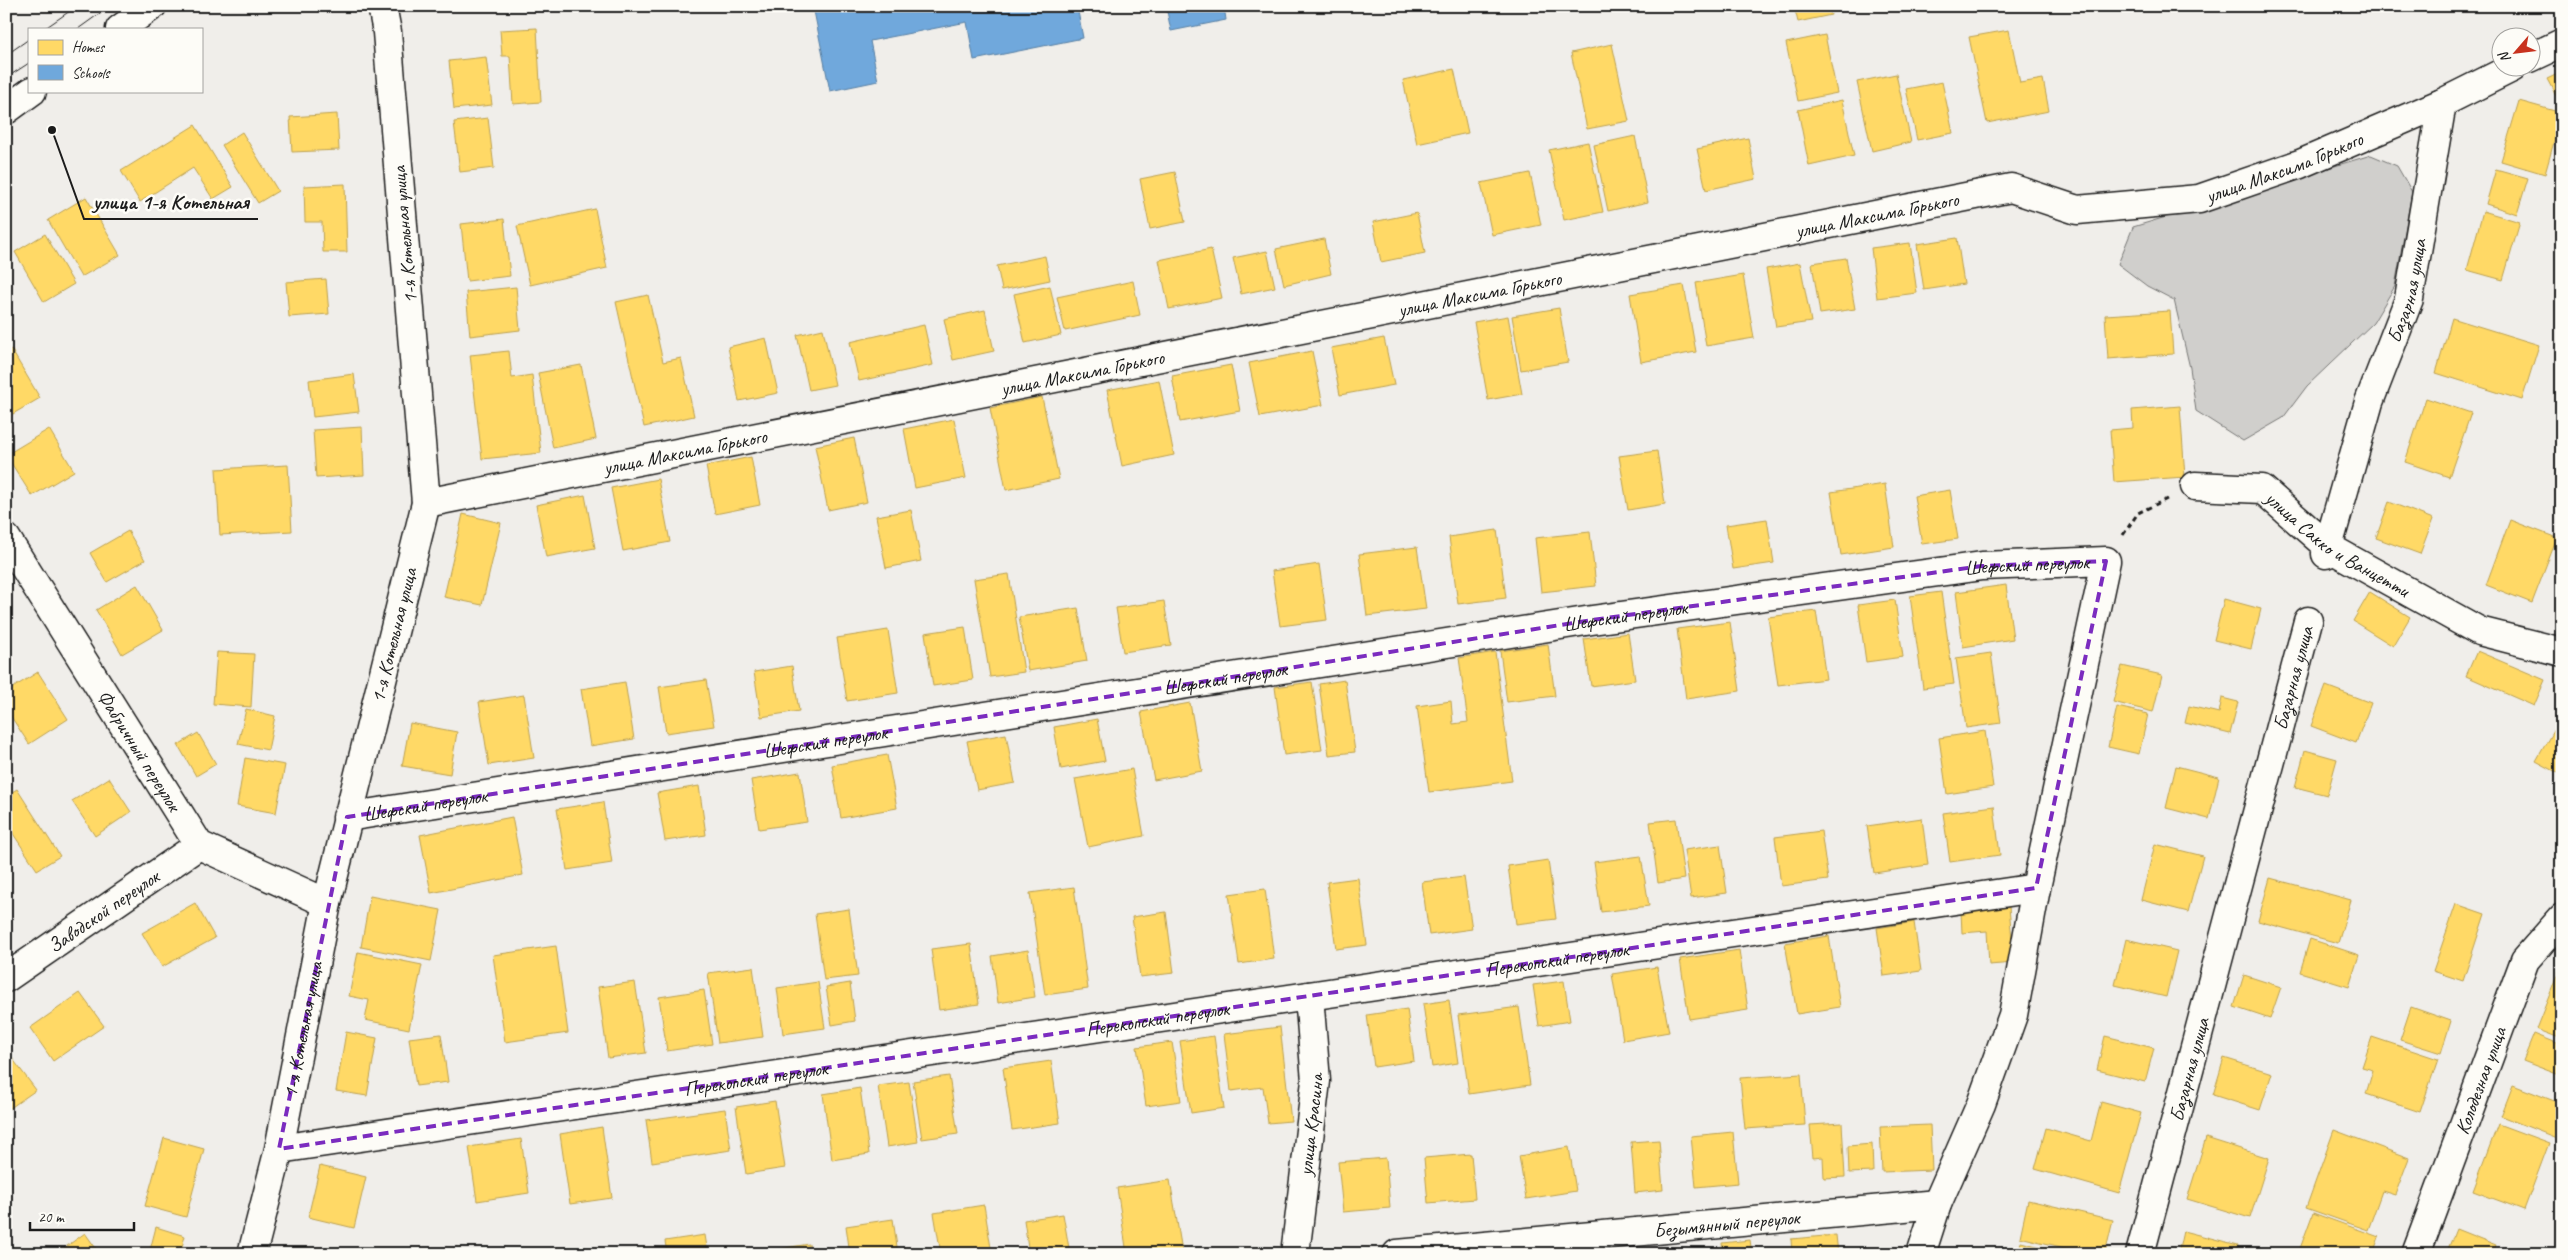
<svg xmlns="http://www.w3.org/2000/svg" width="2568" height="1260" font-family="Caveat,sans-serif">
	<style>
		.green { fill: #d0cfcc; stroke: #767674 }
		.homes { fill: #ffd966; stroke: #bba050 }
		.schools { fill: #6fa8dc; stroke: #567ea2 }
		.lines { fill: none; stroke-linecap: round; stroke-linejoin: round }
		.minor-casing { stroke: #1c1c1c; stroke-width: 31 }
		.tertiary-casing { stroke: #1c1c1c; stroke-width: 31 }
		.secondary-casing { stroke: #1c1c1c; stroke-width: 31 }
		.path { stroke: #1c1c1c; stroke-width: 3; stroke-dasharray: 5 4; stroke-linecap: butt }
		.minor { stroke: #fdfcf7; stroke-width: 28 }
		.tertiary { stroke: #fdfcf7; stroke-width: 28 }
		.secondary { stroke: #fdfcf7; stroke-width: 28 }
		.tram { stroke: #1c1c1c; stroke-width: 1 }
		.marked { fill: none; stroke: #7b2cbf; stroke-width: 4; stroke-dasharray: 10 6; stroke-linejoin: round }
		.labels { text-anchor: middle; stroke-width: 5; stroke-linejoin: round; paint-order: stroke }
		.street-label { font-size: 20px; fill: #1c1c1c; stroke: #fdfcf7 }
		.leader { fill: none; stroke: #1c1c1c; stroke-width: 2 }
		.callout-dot { fill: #1c1c1c; stroke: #fdfcf7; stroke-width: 2 }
		.callout-label { font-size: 21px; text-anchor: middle; font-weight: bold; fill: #1c1c1c; stroke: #fdfcf7; stroke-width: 5; stroke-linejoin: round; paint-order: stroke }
	</style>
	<rect width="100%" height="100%" fill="#f0eeea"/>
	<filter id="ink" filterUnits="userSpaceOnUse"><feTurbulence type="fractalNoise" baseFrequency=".02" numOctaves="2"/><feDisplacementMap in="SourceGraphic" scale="10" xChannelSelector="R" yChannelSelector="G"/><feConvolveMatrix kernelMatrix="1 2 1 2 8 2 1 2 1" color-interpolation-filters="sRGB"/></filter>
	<g filter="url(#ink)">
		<!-- green -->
		<path class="green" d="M2371 155 2397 166 2412 192 2395 286 2373 323 2307 386 2283 418 2243 441 2196 411 2190 368 2174 300 2147 286 2118 264 2133 227Z"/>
		<!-- homes -->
		<path class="homes" d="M1794 6H1829L1831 15 1798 22Z
			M537 28 541 102 513 104 510 56H502L500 30Z
			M2009 30 2020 83 2043 79 2049 111 1987 123 1969 37Z
			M1825 35 1837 93 1798 101 1786 43Z
			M1612 44 1629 121 1587 129 1571 53Z
			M486 57 492 105 454 109 449 61Z
			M1454 69 1468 133 1417 144 1403 80Z
			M2562 72V107L2547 79Z
			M1896 74 1911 142 1872 151 1857 82Z
			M1942 82 1953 133 1917 140 1906 89Z
			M1842 100 1854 156 1809 166 1798 110Z
			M2519 101 2562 113 2545 174 2501 161Z
			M337 114 339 150 292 152 290 117Z
			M488 118 494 168 460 172 454 122Z
			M195 125 233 187 213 199 193 168 140 202 121 171Z
			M242 132 278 191 258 203 222 145Z
			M1635 136 1648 202 1608 211 1594 145Z
			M1748 138 1756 179 1706 190 1697 149Z
			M1588 142 1603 212 1564 220 1549 150Z
			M2496 169 2528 178 2517 214 2486 204Z
			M1175 172 1185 222 1150 229 1140 179Z
			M1530 173 1541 225 1492 235 1481 183Z
			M345 184 347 252H323L322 222H305L304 186Z
			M86 197 120 255 81 277 48 220Z
			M595 209 607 268 530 285 517 226Z
			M2483 211 2520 222 2503 280 2467 270Z
			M1417 213 1425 253 1381 262 1373 222Z
			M504 219 510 276 467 281 461 224Z
			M45 234 74 284 44 302 15 252Z
			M1957 238 1964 284 1924 290 1917 244Z
			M1324 239 1331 274 1284 285 1276 249Z
			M1910 243 1917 293 1877 298 1871 248Z
			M1211 249 1222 298 1169 309 1159 260Z
			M1267 251 1275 287 1241 294 1233 258Z
			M1045 256 1050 280 1002 290 997 266Z
			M1846 258 1855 309 1820 314 1812 263Z
			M1800 263 1811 322 1776 327 1766 269Z
			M1743 275 1754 338 1706 346 1696 283Z
			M326 279 329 314 289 317 286 282Z
			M1133 281 1140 315 1065 331 1057 297Z
			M1684 285 1696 352 1641 362 1630 294Z
			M1050 286 1061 335 1025 343 1014 294Z
			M516 287 520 330 470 336 466 292Z
			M648 295 663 362 681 358 694 416 644 427 616 302Z
			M1559 308 1568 362 1521 370 1512 316Z
			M985 310 994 351 953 360 944 319Z
			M2170 311 2173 354 2108 359 2105 315Z
			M1508 316 1522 394 1488 400 1474 322Z
			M2452 318 2539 345 2522 400 2436 373Z
			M924 325 933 365 859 381 850 342Z
			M823 329 835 385 809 390 797 335Z
			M766 338 778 393 739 401 728 347Z
			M1384 338 1394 385 1340 395 1331 348Z
			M11 349 40 398 6 418V352Z
			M509 351 512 378 532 375 541 453 482 459 470 355Z
			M1312 351 1323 405 1260 417 1249 363Z
			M581 365 596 439 553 448 538 373Z
			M1231 365 1240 411 1180 422 1172 376Z
			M354 374 359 412 313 417 309 380Z
			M1159 380 1174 455 1122 466 1107 390Z
			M1042 397 1059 479 1006 490 990 408Z
			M2426 398 2471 413 2449 477 2405 462Z
			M2180 406 2185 477 2114 482 2110 430 2133 428 2132 410Z
			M954 419 966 478 915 488 904 429Z
			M362 427 364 475 316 478 313 430Z
			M49 429 74 471 32 496 6 455Z
			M854 438 867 502 828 510 815 446Z
			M1657 451 1665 504 1628 510 1619 456Z
			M751 457 760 505 715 514 706 466Z
			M288 465 292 531 220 535 216 469Z
			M658 479 670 542 623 551 611 488Z
			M1885 484 1894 547 1841 555 1831 492Z
			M1950 490 1958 539 1922 544 1914 496Z
			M585 495 595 548 546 557 536 505Z
			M2389 502 2433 519 2420 554 2376 538Z
			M911 510 921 561 886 568 876 516Z
			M463 514 501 523 482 605 444 597Z
			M1767 519 1774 563 1733 569 1726 525Z
			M2510 520 2557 538 2532 603 2486 585Z
			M1497 530 1506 598 1458 604 1449 537Z
			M128 531 145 560 107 582 90 553Z
			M1590 532 1596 586 1541 592 1535 538Z
			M1417 547 1426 609 1367 616 1359 554Z
			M1319 564 1327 620 1280 626 1272 571Z
			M1009 574 1024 672 990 677 974 579Z
			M137 585 163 630 122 654 96 610Z
			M2006 585 2013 639 1963 647 1956 592Z
			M1941 592 1954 684 1923 688 1910 596Z
			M2370 592 2410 617 2393 646 2353 621Z
			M2224 599 2261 609 2251 649 2214 640Z
			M1895 600 1903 657 1866 662 1858 605Z
			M1164 601 1171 645 1123 652 1116 608Z
			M1078 608 1087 661 1028 671 1019 617Z
			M1816 611 1826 679 1778 685 1768 617Z
			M1730 622 1740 691 1686 699 1677 629Z
			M965 627 973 680 933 686 925 633Z
			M888 630 898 693 847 701 837 638Z
			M1628 633 1635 680 1591 686 1584 639Z
			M1548 644 1555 696 1507 702 1500 651Z
			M2477 651 2545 680 2534 706 2466 676Z
			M217 652 254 654 251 707 213 704Z
			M1495 652 1512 781 1429 792 1417 706 1451 701 1453 724 1468 722 1459 658Z
			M1991 653 2001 723 1966 728 1956 658Z
			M792 666 799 711 761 717 754 672Z
			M2122 666 2162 675 2153 712 2113 702Z
			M38 672 68 719 29 744 6 709V692Z
			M706 680 714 726 666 733 659 687Z
			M1345 680 1355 752 1329 755 1319 684Z
			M625 682 634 739 590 746 581 689Z
			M1312 682 1322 750 1284 755 1275 687Z
			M2326 686 2371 703 2356 743 2311 726Z
			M524 695 534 758 489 765 479 702Z
			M2222 698 2238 702 2230 734 2185 723 2189 706 2219 713Z
			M1190 703 1202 771 1154 780 1141 712Z
			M2117 707 2148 714 2139 754 2108 747Z
			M246 709 275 716 268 750 238 744Z
			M2562 715V775L2536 761Z
			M1097 719 1105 761 1061 769 1054 727Z
			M410 723 457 732 450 774 402 766Z
			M1985 731 1993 787 1947 794 1939 738Z
			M198 733 216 764 196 776 178 745Z
			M1006 734 1015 783 977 790 967 741Z
			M2305 750 2337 759 2327 795 2295 787Z
			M887 755 897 808 841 818 832 765Z
			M245 758 285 765 276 813 237 806Z
			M2176 766 2219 777 2209 819 2166 808Z
			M1132 769 1144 836 1088 847 1075 779Z
			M800 772 807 822 759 829 751 780Z
			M109 778 131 812 95 836 72 801Z
			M699 786 706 835 665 841 657 793Z
			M17 789 60 856 37 870 6 823V796Z
			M603 802 612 863 567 870 557 809Z
			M1994 806 2000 855 1950 862 1943 813Z
			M512 817 523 875 431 893 420 835Z
			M1922 818 1928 865 1874 873 1867 826Z
			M1676 819 1684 879 1658 883 1650 822Z
			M1821 831 1828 880 1781 886 1775 837Z
			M2155 844 2203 856 2188 912 2141 900Z
			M1720 845 1727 893 1691 898 1684 850Z
			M1641 856 1649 906 1601 912 1594 862Z
			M1548 860 1556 919 1516 924 1508 866Z
			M1464 877 1472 929 1429 935 1422 882Z
			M1358 878 1367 945 1336 949 1327 882Z
			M2270 878 2351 900 2338 943 2258 921Z
			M1074 887 1088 989 1045 995 1030 893Z
			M1265 889 1274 959 1239 964 1229 894Z
			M370 896 441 910 431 961 361 947Z
			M195 903 215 938 162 967 142 933Z
			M2456 904 2485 914 2463 981 2433 971Z
			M2009 907 2014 963 1989 965 1987 931 1962 933 1961 911Z
			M849 909 858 976 824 980 815 914Z
			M1166 912 1174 973 1140 977 1132 917Z
			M1914 922 1921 971 1884 976 1877 928Z
			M1829 936 1840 1007 1797 1014 1785 943Z
			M2126 939 2177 951 2166 997 2115 985Z
			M2310 939 2359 955 2349 987 2300 972Z
			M971 944 979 1004 939 1010 931 949Z
			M556 946 568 1033 505 1042 493 955Z
			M1028 950 1035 997 998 1003 992 956Z
			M1739 950 1748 1010 1689 1019 1680 959Z
			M358 952 422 965 409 1029 365 1020 369 1000 349 996Z
			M753 967 763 1037 718 1043 708 973Z
			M1657 967 1669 1032 1623 1040 1612 974Z
			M2559 971 2562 972V1039L2536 1029Z
			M2244 975 2281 987 2270 1019 2234 1007Z
			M1564 981 1570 1021 1539 1026 1533 985Z
			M635 982 646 1053 608 1058 598 987Z
			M818 982 825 1028 783 1034 777 988Z
			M850 983 855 1021 832 1025 826 987Z
			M704 990 712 1044 667 1051 659 997Z
			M80 993 104 1026 53 1061 30 1028Z
			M1449 1000 1458 1063 1432 1067 1423 1004Z
			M1519 1007 1530 1085 1469 1094 1458 1015Z
			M2411 1007 2451 1021 2441 1053 2400 1040Z
			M1407 1009 1414 1061 1374 1067 1367 1015Z
			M1280 1027 1291 1121 1268 1123 1263 1087 1231 1091 1224 1034Z
			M346 1032 377 1038 367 1096 336 1091Z
			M441 1034 448 1082 416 1086 409 1038Z
			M2534 1034 2562 1045V1076L2523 1061Z
			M1214 1036 1224 1108 1191 1113 1180 1041Z
			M2105 1036 2154 1048 2145 1082 2097 1070Z
			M2372 1037 2438 1059 2420 1112 2366 1094 2373 1070 2362 1067Z
			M1172 1042 1181 1101 1146 1106 1137 1047Z
			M6 1050 36 1090 6 1111Z
			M2224 1058 2272 1073 2260 1110 2213 1095Z
			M1051 1061 1060 1123 1012 1130 1003 1068Z
			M1801 1074 1805 1125 1745 1129 1740 1078Z
			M949 1076 958 1134 922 1139 913 1081Z
			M909 1082 918 1142 887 1147 878 1086Z
			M2513 1085 2562 1104V1132L2559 1139 2501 1116Z
			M860 1088 869 1154 832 1160 823 1094Z
			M775 1101 785 1168 746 1174 736 1107Z
			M2101 1102 2141 1113 2119 1193 2035 1169 2046 1128 2091 1141Z
			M725 1109 731 1150 652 1162 646 1120Z
			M1842 1123 1845 1177 1824 1178 1823 1157 1813 1158 1810 1125Z
			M2498 1124 2549 1143 2524 1210 2473 1191Z
			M1930 1125 1932 1170 1882 1172 1880 1127Z
			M602 1127 612 1198 570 1204 560 1134Z
			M2334 1130 2409 1158 2395 1195 2382 1191 2368 1230 2306 1208Z
			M1733 1132 1738 1183 1696 1187 1691 1136Z
			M164 1138 204 1149 186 1217 145 1206Z
			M2206 1138 2269 1158 2250 1218 2187 1199Z
			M521 1139 529 1193 477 1201 469 1147Z
			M1659 1140 1663 1190 1635 1193 1631 1142Z
			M1872 1144 1873 1172 1849 1173 1848 1146Z
			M1569 1147 1576 1191 1526 1199 1519 1156Z
			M1471 1154 1475 1199 1428 1203 1424 1158Z
			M1386 1158 1390 1208 1343 1212 1338 1162Z
			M320 1166 366 1177 354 1228 308 1217Z
			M1170 1180 1182 1251 1164 1254H1127L1117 1188Z
			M2028 1200 2113 1220 2105 1254H2090L2020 1237Z
			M984 1205 992 1254H941L934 1213Z
			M2313 1213 2379 1237 2373 1254H2298Z
			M1063 1214 1070 1254H1029L1024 1220Z
			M893 1219 898 1254H850L846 1226Z
			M156 1227 185 1236 180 1254H149Z
			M2456 1229 2496 1245 2493 1254H2446Z
			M2183 1231 2238 1245 2236 1254H2178Z
			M85 1233 100 1254H56Z
			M705 1235 708 1254H667L665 1241Z
			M1836 1235 1838 1254H1792L1791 1239Z
			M1750 1240 1752 1254H1723L1722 1243Z
			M2021 1242 2069 1254H2018Z
			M809 1244 810 1254H756V1253Z
			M1623 1251V1254H1589Z"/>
		<!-- schools -->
		<path class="schools" d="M813 6H1077L1083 38 974 60 967 22 870 41 878 81 830 91Z
			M1166 6H1224L1226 20 1171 31Z"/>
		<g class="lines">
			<!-- minor casing -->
			<g class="minor-casing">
				<g id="minor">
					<path d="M2530 58 2562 43"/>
					<path id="s1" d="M2195 486 2262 489 2328 547 2479 631 2562 652"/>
					<path id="s2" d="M426 503 2011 188 2077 210 2199 199 2300 164 2442 103 2512 68"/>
					<path id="s3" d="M6 538 199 845 327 903"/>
					<path id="s4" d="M2326 554 2369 402 2409 299 2442 103"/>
					<path id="s5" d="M347 817 1592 620 1982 566 2106 561 2036 888 2013 1015 1981 1104 1937 1204 1921 1254"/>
					<path id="s6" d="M6 978 199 845"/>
					<path id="s7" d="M279 1149 2036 888"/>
					<path id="s8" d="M1295 1254 1316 1081 1309 996"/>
					<path id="s9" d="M1397 1254 1937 1204"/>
					<path id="s10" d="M2140 1254 2308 621"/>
					<path id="s11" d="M2416 1254 2525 960 2562 918"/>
				</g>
			</g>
			<!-- tertiary casing -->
			<g class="tertiary-casing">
				<g id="tertiary">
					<path id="s12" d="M252 1254 279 1149 327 903 426 503 387 32 382 6"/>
				</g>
			</g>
			<!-- secondary casing -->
			<g class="secondary-casing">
				<path id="secondary" d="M120 29 152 6
					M6 110 32 91"/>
			</g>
			<!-- path -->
			<path class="path" d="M2123 535 2138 513 2167 499"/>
			<!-- minor -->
			<use href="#minor" class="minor"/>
			<!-- tertiary -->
			<use href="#tertiary" class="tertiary"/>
			<!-- secondary -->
			<use href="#secondary" class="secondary"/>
			<!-- tram -->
			<path class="tram" d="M44 29 77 6
				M78 29 110 6
				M6 55 29 39
				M6 78 29 63"/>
		</g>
	</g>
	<!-- marked area -->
	<path class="marked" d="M2106 561 2036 888 279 1149 347 817 1592 620 1982 566Z"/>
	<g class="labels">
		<!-- street labels -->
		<g class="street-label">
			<text dy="7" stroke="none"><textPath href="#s2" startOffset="1899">улица Максима Горького</textPath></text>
			<text dy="7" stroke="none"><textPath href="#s2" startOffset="1479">улица Максима Горького</textPath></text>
			<text transform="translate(404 235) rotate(-95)" y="7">1-я Котельная улица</text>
			<text dy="7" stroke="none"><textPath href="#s4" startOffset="276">Базарная улица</textPath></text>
			<text dy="7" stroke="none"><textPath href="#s2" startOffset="1074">улица Максима Горького</textPath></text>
			<text dy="7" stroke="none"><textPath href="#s2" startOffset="669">улица Максима Горького</textPath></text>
			<text dy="7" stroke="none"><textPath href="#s2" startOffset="264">улица Максима Горького</textPath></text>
			<text dy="7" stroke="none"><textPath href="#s1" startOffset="161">улица Сакко и Ванцетти</textPath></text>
			<text dy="7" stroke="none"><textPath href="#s5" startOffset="1699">Шефский переулок</textPath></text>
			<text dy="7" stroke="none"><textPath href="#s5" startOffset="1294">Шефский переулок</textPath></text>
			<text dy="7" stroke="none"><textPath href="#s12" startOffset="635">1-я Котельная улица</textPath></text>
			<text dy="7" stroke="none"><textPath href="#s5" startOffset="889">Шефский переулок</textPath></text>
			<text dy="7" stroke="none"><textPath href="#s10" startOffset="596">Базарная улица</textPath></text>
			<text dy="7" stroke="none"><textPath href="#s5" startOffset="484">Шефский переулок</textPath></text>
			<text dy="7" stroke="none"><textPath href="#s3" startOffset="251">Фабричный переулок</textPath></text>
			<text dy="7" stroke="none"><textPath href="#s5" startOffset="79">Шефский переулок</textPath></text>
			<text dy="7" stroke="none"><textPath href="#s6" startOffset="118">Заводской переулок</textPath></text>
			<text dy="7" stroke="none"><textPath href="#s7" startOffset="1292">Перекопский переулок</textPath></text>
			<text dy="7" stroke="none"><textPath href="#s7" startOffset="888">Перекопский переулок</textPath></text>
			<text dy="7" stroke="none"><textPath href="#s12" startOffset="230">1-я Котельная улица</textPath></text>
			<text dy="7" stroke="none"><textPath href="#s10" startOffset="191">Базарная улица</textPath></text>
			<text dy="7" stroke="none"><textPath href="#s7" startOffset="482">Перекопский переулок</textPath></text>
			<text dy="7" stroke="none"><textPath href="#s11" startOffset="185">Колодезная улица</textPath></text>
			<text dy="7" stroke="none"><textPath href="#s8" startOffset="130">улица Красина</textPath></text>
			<text dy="7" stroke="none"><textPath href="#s9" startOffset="331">Безымянный переулок</textPath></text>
		</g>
	</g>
	<!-- callouts -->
	<path class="leader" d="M52 130L84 219H258"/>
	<circle class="callout-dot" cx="52" cy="130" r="5"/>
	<g class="callout-label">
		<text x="171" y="209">улица 1-я Котельная</text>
	</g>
	<!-- margin -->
	<rect width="2568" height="1260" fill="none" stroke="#fdfcf7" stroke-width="25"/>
	<rect x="12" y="12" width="2543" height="1235" fill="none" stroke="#1c1c1c" stroke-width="2" filter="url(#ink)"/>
	<!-- legend -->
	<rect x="28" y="28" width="175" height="65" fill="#fdfcf7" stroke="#a3a29f"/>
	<rect x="38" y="40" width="25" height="15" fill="#ffd966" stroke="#a3a29f"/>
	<text x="72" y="52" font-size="15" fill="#1c1c1c">Homes</text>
	<rect x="38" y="65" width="25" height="15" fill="#6fa8dc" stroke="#a3a29f"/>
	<text x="72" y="78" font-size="15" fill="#1c1c1c">Schools</text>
	<!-- north arrow -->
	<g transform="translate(2516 52) rotate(242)"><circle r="24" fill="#fdfcf7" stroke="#a3a29f"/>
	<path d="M0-4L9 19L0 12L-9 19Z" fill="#c8321e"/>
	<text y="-8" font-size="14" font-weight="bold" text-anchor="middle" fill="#1c1c1c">N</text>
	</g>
	<!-- scale -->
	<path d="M30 1222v8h104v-8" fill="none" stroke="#1c1c1c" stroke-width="2.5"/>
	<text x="38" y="1222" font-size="15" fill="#1c1c1c" stroke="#fdfcf7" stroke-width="4" paint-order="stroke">20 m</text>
</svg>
